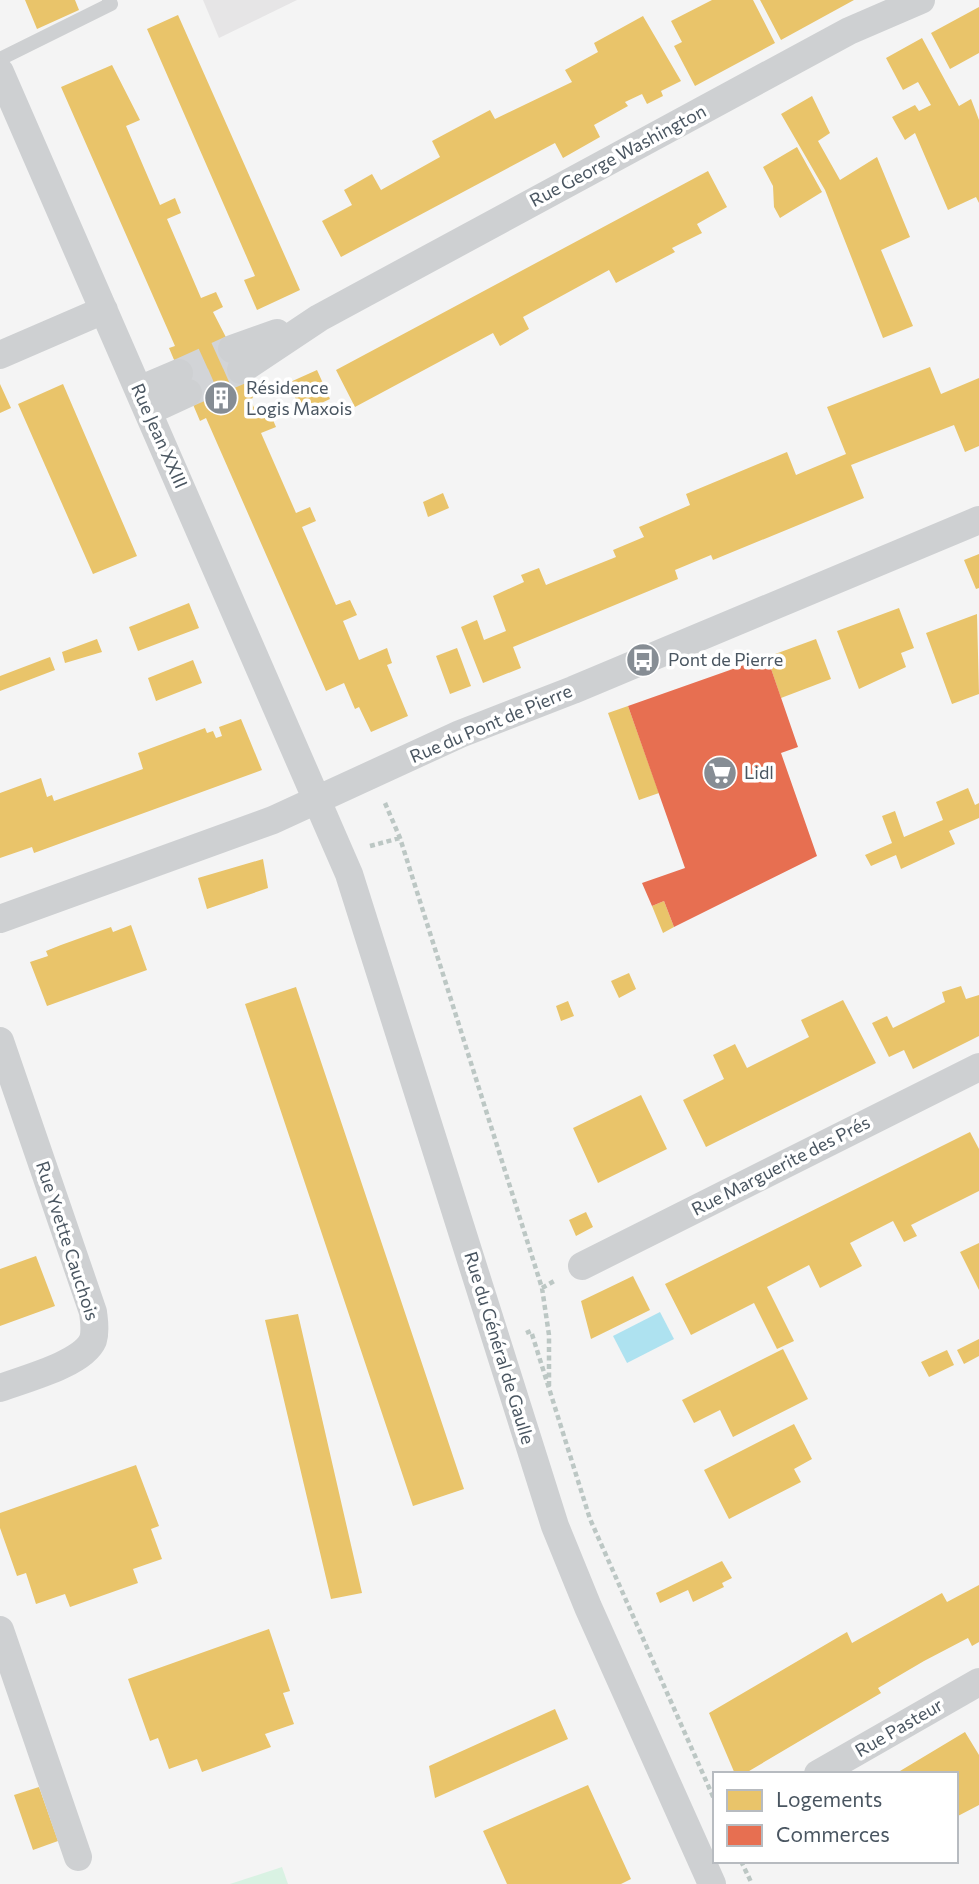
<svg xmlns="http://www.w3.org/2000/svg" width="979" height="1884" font-family="Commissioner,sans-serif">
	<style>
		.education { fill: #e6e5e6 }
		.green { fill: #d9f2e3 }
		.water { fill: #aee2f0 }
		.homes { fill: #e9c46a }
		.shops { fill: #e76f51 }
		.lines { fill: none; stroke-linecap: round; stroke-linejoin: round }
		.street-tunnel { stroke: #d2d4d7; stroke-width: 28; stroke-dasharray: 28 14; stroke-linecap: butt }
		.path { stroke: #bcc7c4; stroke-width: 4.5; stroke-dasharray: 5 3.5; stroke-linecap: butt }
		.lane { stroke: #ced0d2; stroke-width: 14 }
		.street { stroke: #ced0d2; stroke-width: 28 }
		.labels { text-anchor: middle; stroke-width: 7; stroke-linejoin: round; paint-order: stroke }
		.street-label { font-size: 18px; fill: #4a5661; stroke: #fff }
		.poi-label { font-size: 18px; fill: #4a5661; stroke: #fff; text-anchor: start }
	</style>
	<rect width="100%" height="100%" fill="#f4f4f4"/>
	<!-- education -->
	<path class="education" d="M203 0H297L219 38Z"/>
	<!-- green -->
	<path class="green" d="M282 1867 288 1884H230Z"/>
	<!-- water -->
	<path class="water" d="M660 1312 674 1339 627 1363 613 1336Z"/>
	<!-- homes -->
	<path class="homes" d="M25 0H75L79 10 37 29Z
		M712 0H753L775 43 695 86 674 46 682 42 671 21Z
		M760 0H854L781 40Z
		M979 7V53L950 69 931 33Z
		M178 15 300 290 257 310 244 280 255 276 147 29Z
		M643 16 681 81 661 91 663 96 647 104 642 94 625 102 628 106 594 125 600 137 563 158 555 143 341 257 322 221 352 205 344 190 372 174 381 190 440 157 432 141 490 110 495 119 572 82 565 70 598 52 594 43Z
		M922 38 959 106 971 99 979 120V203L976 197 948 210 915 133 905 140 892 117 915 105 919 111 931 105 918 82 903 90 886 58Z
		M112 65 140 120 126 126 160 205 175 198 181 213 167 219 201 298 216 292 223 307 213 312 232 349 253 398 250 399 259 418 270 413 276 427 261 433 296 513 310 507 316 521 302 527 336 605 350 600 357 615 343 621 359 660 387 648 392 663 387 665 408 716 371 732 359 707 355 709 344 683 326 691 206 418 200 421 169 348 175 346 61 87Z
		M812 96 830 133 818 141 840 180 877 157 910 237 881 250 913 326 883 338 825 190 781 114Z
		M797 147 822 192 780 218 774 207 773 186 763 167Z
		M708 171 727 207 697 224 702 233 672 248 675 252 616 283 609 270 523 317 529 329 500 346 493 333 355 407 336 370Z
		M930 367 941 394 979 378V446L965 452 954 425 851 465 864 498 713 560 711 555 675 570 678 579 513 647 521 668 483 683 461 627 477 620 484 640 506 631 493 596 524 582 521 575 539 568 546 585 616 557 613 550 644 537 639 527 690 505 686 494 787 452 796 475 846 454 827 407Z
		M317 370 330 399 302 412 288 383Z
		M0 384 11 408 0 413Z
		M63 384 137 556 93 574 18 404Z
		M443 493 449 508 428 517 423 502Z
		M979 554V588L976 589 964 560Z
		M189 603 199 628 138 651 129 627Z
		M899 608 914 648 901 653 906 667 859 689 837 631Z
		M977 614 979 694 952 704 926 633Z
		M97 639 102 652 65 663 62 652Z
		M816 639 831 679 781 698 767 657Z
		M457 648 471 686 450 694 436 656Z
		M50 657 55 670 0 691V676Z
		M193 660 202 683 156 701 148 678Z
		M628 706 659 793 639 800 608 713Z
		M241 719 262 770 34 853 32 847 0 858V793L41 778 47 797 52 795 54 801 143 769 138 753 205 728 207 733 213 731 216 738 222 736 219 727Z
		M968 788 975 805 979 803V818L949 831 955 844 901 869 896 855 871 866 865 855 892 843 882 816 895 811 904 837 943 820 936 802Z
		M263 859 268 888 207 909 198 878Z
		M664 901 674 927 663 933 652 906Z
		M131 925 147 970 47 1006 30 962 48 956 46 951 61 945 111 927 113 932Z
		M629 973 636 989 619 998 611 981Z
		M961 986 966 999 979 995V1036L913 1069 904 1050 889 1057 872 1023 887 1016 893 1028 945 1002 942 992Z
		M296 987 464 1489 413 1506 245 1004Z
		M843 1000 876 1063 706 1147 683 1100 724 1079 713 1055 735 1044 747 1068 809 1037 801 1020Z
		M568 1001 574 1016 561 1021 556 1006Z
		M641 1095 667 1149 598 1183 573 1128Z
		M970 1132 979 1149V1191L911 1225 917 1236 904 1242 893 1221 850 1243 862 1266 820 1288 809 1265 767 1287 794 1341 777 1349 754 1303 691 1335 665 1284Z
		M586 1212 593 1227 576 1236 569 1220Z
		M979 1243V1290L960 1252Z
		M36 1256 55 1306 0 1326V1269Z
		M633 1276 650 1310 591 1339 581 1301Z
		M298 1314 362 1593 331 1599 265 1320Z
		M979 1339V1356L964 1364 957 1350Z
		M783 1349 808 1399 733 1437 720 1410 694 1423 682 1400Z
		M947 1350 954 1365 929 1377 921 1362Z
		M794 1424 812 1459 794 1469 801 1482 729 1519 704 1470Z
		M136 1465 159 1526 151 1529 162 1559 133 1569 138 1583 70 1607 65 1594 36 1604 26 1573 17 1576 0 1528V1513Z
		M722 1561 732 1578 722 1583 724 1587 693 1602 688 1590 660 1603 656 1593Z
		M979 1585V1642L972 1646 968 1638 924 1661 878 1688 881 1693 744 1774H735L709 1713 847 1632 852 1643 942 1593 947 1602Z
		M269 1629 290 1691 283 1693 294 1724 265 1734 271 1747 202 1772 197 1759 169 1769 158 1738 150 1741 128 1679Z
		M555 1709 568 1739 435 1798 429 1766Z
		M965 1732 979 1755V1805L956 1817V1774H895Z
		M588 1785 631 1879 621 1884H507L483 1831Z
		M39 1787 58 1841 33 1850 14 1795Z"/>
	<!-- shops -->
	<path class="shops" d="M767 657 798 747 781 753 817 856 674 927 664 901 652 906 642 883 685 868 628 706Z"/>
	<g class="lines">
		<!-- street-tunnel -->
		<path class="street-tunnel" d="M179 373 232 349
			M188 393 241 370"/>
		<!-- path -->
		<path class="path" d="M385 803 400 838 542 1288 549 1335V1386
			M370 846 400 838
			M542 1288 556 1280
			M526 1333 531 1331 590 1519 715 1801
			M741 1861 752 1884"/>
		<!-- lane -->
		<path class="lane" d="M0 59 111 4 109 0"/>
		<!-- street -->
		<path class="street" d="M0 72 349 874 555 1526 588 1607 712 1884
			M232 349 277 333
			M0 355 104 310
			M241 370 319 318 849 31 921 0
			M139 390 179 373
			M149 411 188 393
			M0 919 273 820 460 734 573 690 979 520
			M0 1041 93 1312C94 1321 96 1330 93 1340 83 1364 24 1379 0 1388
			M582 1266 979 1067
			M0 1630 78 1857
			M818 1774 979 1682"/>
	</g>
	<!-- icons -->
	<defs>
		<g id="building-disc" transform="scale(1.75)"><circle r="9.5" fill="#868d94" stroke="#fff"/><path d="M-4-6H4V6H1V3H-1V6H-4ZM-2.5-4.3h1.7v1.8h-1.7ZM.8-4.3h1.7v1.8H.8ZM-2.5-1h1.7V.8h-1.7ZM.8-1h1.7V.8H.8Z" fill="#fff"/></g>
		<g id="bus-disc" transform="scale(1.75)"><circle r="9.5" fill="#868d94" stroke="#fff"/><path d="M-5-6H5V4H4V6H2V4H-2V6H-4V4H-5ZM-3.5-4V0h7V-4ZM-3.5 1.2v1.5H-2V1.2ZM2 1.2v1.5H3.5V1.2Z" fill="#fff"/></g>
		<g id="supermarket-disc" transform="scale(1.75)"><circle r="9.5" fill="#868d94" stroke="#fff"/><path d="M-6-5.5h2.5l.6 2H6L4.5 2H-2.5L-4.4-4H-6ZM-1.5 3.2a1.3 1.3 0 1 0 .1 0ZM3 3.2a1.3 1.3 0 1 0 .1 0Z" fill="#fff"/></g>
	</defs>
	<g fill-rule="evenodd">
		<use href="#building-disc" x="221" y="398"/>
		<use href="#bus-disc" x="643" y="660"/>
		<use href="#supermarket-disc" x="720" y="773"/>
	</g>
	<g class="labels">
		<!-- street labels -->
		<g class="street-label">
			<text transform="translate(618 156) rotate(-28)" y="6">Rue George Washington</text>
			<text transform="translate(159 436) rotate(66)" y="6">Rue Jean XXIII</text>
			<text transform="translate(491 724) rotate(-23)" y="6">Rue du Pont de Pierre</text>
			<text transform="translate(781 1166) rotate(-27)" y="6">Rue Marguerite des Prés</text>
			<text transform="translate(67 1241) rotate(72)" y="6">Rue Yvette Cauchois</text>
			<text transform="translate(499 1348) rotate(73)" y="6">Rue du Général de Gaulle</text>
			<text transform="translate(899 1728) rotate(-30)" y="6">Rue Pasteur</text>
		</g>
		<!-- poi labels -->
		<g class="poi-label">
			<text x="246" y="394">Résidence<tspan x="246" dy="21">Logis Maxois</tspan></text>
			<text x="668" y="666">Pont de Pierre</text>
			<text x="744" y="779">Lidl</text>
		</g>
	</g>
	<!-- legend -->
	<rect x="713" y="1772" width="245" height="91" fill="#ffffff" stroke="#b7bbc0" stroke-width="2"/>
	<rect x="727" y="1790" width="35" height="21" fill="#e9c46a" stroke="#b7bbc0" stroke-width="2"/>
	<text x="776" y="1807" font-size="21" fill="#4a5661">Logements</text>
	<rect x="727" y="1825" width="35" height="21" fill="#e76f51" stroke="#b7bbc0" stroke-width="2"/>
	<text x="776" y="1842" font-size="21" fill="#4a5661">Commerces</text>
</svg>
